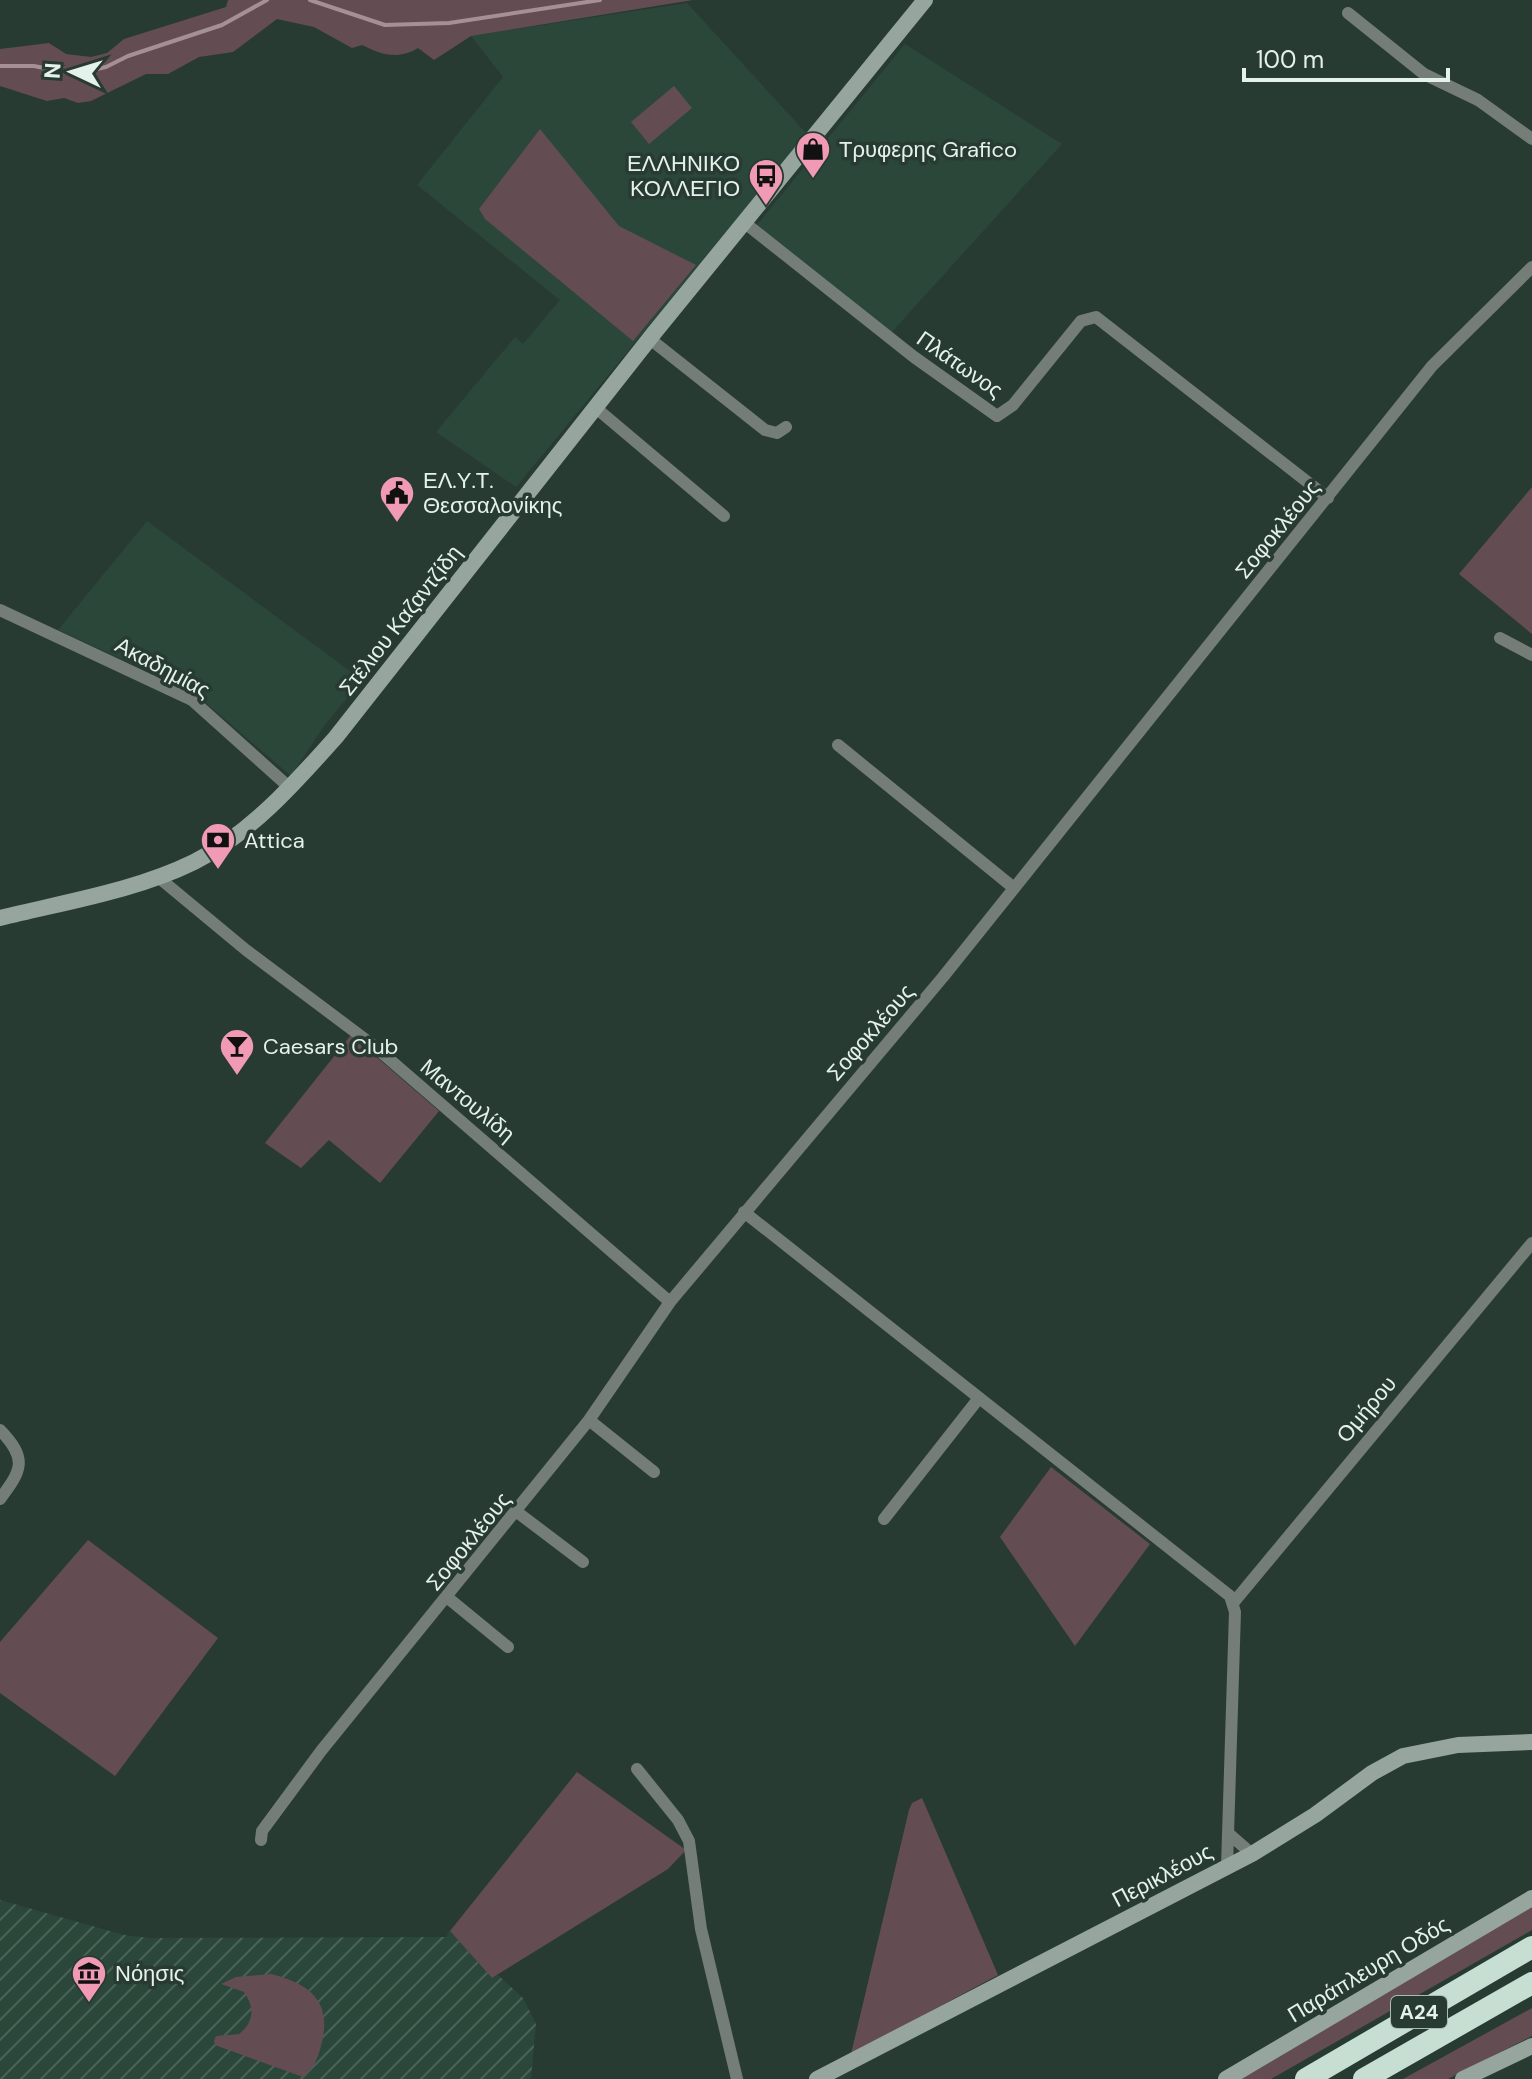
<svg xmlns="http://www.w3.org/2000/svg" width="1532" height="2079" font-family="'DM Sans',sans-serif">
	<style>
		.built { fill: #2b473a }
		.industrial { fill: url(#industrial-furrows) }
		.grass { fill: #634d53 }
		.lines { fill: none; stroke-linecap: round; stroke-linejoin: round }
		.stream { stroke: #a59096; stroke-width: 4 }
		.street { stroke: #747d78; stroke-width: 12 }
		.secondary { stroke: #96a59d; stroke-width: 16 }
		.highway { stroke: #c7dfd3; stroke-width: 22 }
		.labels { text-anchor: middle; stroke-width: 7; stroke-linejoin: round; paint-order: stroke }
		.shield { fill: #283b32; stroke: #acbab4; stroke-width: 2 }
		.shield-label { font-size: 20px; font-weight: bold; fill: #e5f1eb }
		.poi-label { font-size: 22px; fill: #e5f1eb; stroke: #283b32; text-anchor: start }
		.street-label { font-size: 22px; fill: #e5f1eb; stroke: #283b32 }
	</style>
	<defs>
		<pattern id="industrial-furrows" width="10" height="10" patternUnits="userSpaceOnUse" patternTransform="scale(2)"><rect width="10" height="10" fill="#2b473a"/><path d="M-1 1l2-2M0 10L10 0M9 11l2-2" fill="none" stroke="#4a6257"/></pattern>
	</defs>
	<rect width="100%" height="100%" fill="#283b32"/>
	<!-- built -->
	<path class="built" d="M687 3 807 134 516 487 436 432 515 337 523 344 560 300 417 185 503 77 471 36Z
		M905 44 1062 144 891 333 756 226Z
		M147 521 362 680 324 726 291 776 192 691 58 630Z"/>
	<!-- industrial -->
	<path class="industrial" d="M0 1900 124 1935 149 1938 446 1937 450 1931 492 1978 498 1975 523 1998 536 2024 531 2079H0Z"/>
	<!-- grass -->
	<path class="grass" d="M228 0H693L471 36 434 60 418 48C398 60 382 55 362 45L352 48 314 27 277 19 233 52 199 57 168 74H146L91 101 78 103 64 98 47 101 0 86V49L49 43 66 54 91 57 107 53 124 39 226 7Z
		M674 86 692 108 649 144 631 122Z
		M540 129 619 226 696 265 633 341 485 219 479 209Z
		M1532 487V634L1459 574Z
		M351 1035 439 1111 380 1183 329 1140 301 1168 265 1143Z
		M1051 1467 1150 1544 1075 1646 1000 1537Z
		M88 1540 218 1638 115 1776 0 1693V1642Z
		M577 1772 686 1850 668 1869 492 1978 450 1931Z
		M922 1798 998 1975 851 2054 909 1810 912 1803Z
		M1532 1904V1930L1271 2079H1237Z
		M271 1974C311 1984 333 2002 321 2046 317 2061 314 2067 303 2077L215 2045 214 2041 216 2036 239 2034C254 2022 255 2007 244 1992L221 1984 236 1977Z
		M1532 2008V2036L1448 2079H1403Z"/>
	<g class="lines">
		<!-- stream -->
		<path class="stream" d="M310 0 385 25 449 23 600 0
			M0 66H34L74 74 106 67 128 56 222 25 267 0"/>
		<!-- street -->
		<path class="street" d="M1348 13 1424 74 1478 100 1532 139
			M745 223 914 357 997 416 1013 405 1081 321 1096 317 1328 498
			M650 339 765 430 777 433 786 427
			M596 408 724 516
			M0 610 192 700 289 787
			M1500 638 1532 655
			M838 745 1014 888
			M158 877 246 950 374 1046 670 1302
			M744 1212 1230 1596 1235 1612 1227 1866
			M589 1420 654 1472
			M0 1430C28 1459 22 1470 0 1499
			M517 1512 583 1562
			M884 1519 979 1398
			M448 1598 508 1647
			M1234 1602 1532 1243
			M637 1769 678 1820 689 1841 701 1929 737 2079
			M1228 1833 1252 1854
			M261 1840 262 1831 321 1751 589 1420 670 1302 943 977 1432 366 1532 267"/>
		<!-- secondary -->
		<path class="secondary" d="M0 918C64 902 135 891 194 862 250 834 295 783 336 737L654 333 925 0
			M817 2079 1252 1854 1315 1815 1372 1773 1403 1756 1458 1745 1532 1742
			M1226 2079 1532 1898
			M1463 2079 1532 2046"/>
		<!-- highway -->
		<path class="highway" d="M1306 2079 1532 1947
			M1364 2079 1532 1983"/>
	</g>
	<!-- icons -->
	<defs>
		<g id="shop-pin" transform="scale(1.8)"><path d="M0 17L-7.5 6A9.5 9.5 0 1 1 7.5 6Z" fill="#f09ab6" stroke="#283b32"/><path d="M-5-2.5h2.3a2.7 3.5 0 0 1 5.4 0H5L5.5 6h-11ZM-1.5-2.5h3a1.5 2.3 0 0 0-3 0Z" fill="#111"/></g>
		<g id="bus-pin" transform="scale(1.8)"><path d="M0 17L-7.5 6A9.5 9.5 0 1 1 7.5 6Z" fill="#f09ab6" stroke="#283b32"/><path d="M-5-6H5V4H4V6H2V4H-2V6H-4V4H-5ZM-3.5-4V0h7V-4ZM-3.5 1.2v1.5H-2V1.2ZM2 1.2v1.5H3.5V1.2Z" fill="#111"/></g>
		<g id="civic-pin" transform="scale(1.8)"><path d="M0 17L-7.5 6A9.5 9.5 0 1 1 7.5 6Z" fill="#f09ab6" stroke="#283b32"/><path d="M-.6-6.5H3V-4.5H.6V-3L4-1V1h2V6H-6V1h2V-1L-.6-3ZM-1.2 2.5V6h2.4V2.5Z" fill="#111"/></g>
		<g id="bank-pin" transform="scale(1.8)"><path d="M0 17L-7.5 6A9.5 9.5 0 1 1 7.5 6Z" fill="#f09ab6" stroke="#283b32"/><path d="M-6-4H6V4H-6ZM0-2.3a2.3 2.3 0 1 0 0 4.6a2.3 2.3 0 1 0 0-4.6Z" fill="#111"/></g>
		<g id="bar-pin" transform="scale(1.8)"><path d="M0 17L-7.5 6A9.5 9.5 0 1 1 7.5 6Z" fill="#f09ab6" stroke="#283b32"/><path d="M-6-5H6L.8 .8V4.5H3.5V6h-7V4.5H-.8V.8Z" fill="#111"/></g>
		<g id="museum-pin" transform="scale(1.8)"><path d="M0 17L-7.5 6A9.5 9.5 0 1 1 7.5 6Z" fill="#f09ab6" stroke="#283b32"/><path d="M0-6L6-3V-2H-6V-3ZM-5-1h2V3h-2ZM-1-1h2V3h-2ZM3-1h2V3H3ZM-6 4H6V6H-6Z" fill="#111"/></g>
	</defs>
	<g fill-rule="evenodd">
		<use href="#shop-pin" x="813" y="149"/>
		<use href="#bus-pin" x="766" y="176"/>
		<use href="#civic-pin" x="397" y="493"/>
		<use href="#bank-pin" x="218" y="840"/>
		<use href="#bar-pin" x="237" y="1046"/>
		<use href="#museum-pin" x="89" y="1973"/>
	</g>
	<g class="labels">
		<!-- shield labels -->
		<rect class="shield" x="1391" y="1996" width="56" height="32" rx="6"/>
		<g class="shield-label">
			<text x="1419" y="2019">Α24</text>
		</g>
		<!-- poi labels -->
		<g class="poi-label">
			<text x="839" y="157">Τρυφερης Grafico</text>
			<text x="740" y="171" text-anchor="end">ΕΛΛΗΝΙΚΟ<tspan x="740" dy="25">ΚΟΛΛΕΓΙΟ</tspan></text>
			<text x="423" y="488">ΕΛ.Υ.Τ.<tspan x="423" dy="25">Θεσσαλονίκης</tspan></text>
			<text x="244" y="848">Attica</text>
			<text x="263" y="1054">Caesars Club</text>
			<text x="115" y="1981">Νόησις</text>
		</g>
		<!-- street labels -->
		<g class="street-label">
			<text transform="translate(960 364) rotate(35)" y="8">Πλάτωνος</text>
			<text transform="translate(1277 529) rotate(-51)" y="8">Σοφοκλέους</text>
			<text transform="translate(400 620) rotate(-52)" y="8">Στέλιου Καζαντζίδη</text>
			<text transform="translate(163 667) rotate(28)" y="8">Ακαδημίας</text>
			<text transform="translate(870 1032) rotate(-49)" y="8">Σοφοκλέους</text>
			<text transform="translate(468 1100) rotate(40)" y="8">Μαντουλίδη</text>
			<text transform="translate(1366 1409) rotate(-50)" y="8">Ομήρου</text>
			<text transform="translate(468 1541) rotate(-51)" y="8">Σοφοκλέους</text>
			<text transform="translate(1162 1875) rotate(-28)" y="8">Περικλέους</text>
			<text transform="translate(1368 1969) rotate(-31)" y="8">Παράπλευρη Οδός</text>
		</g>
	</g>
	<!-- north arrow -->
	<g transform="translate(72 72) rotate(274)" stroke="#283b32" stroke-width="6" paint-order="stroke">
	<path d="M0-6L14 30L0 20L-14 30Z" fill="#e5f1eb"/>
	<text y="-12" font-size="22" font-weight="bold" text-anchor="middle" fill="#e5f1eb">N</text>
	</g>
	<!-- scale -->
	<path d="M1244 68v12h204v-12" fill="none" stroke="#e5f1eb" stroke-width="4"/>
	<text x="1256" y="68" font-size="24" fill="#e5f1eb" stroke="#283b32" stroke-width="6" paint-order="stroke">100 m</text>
</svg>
